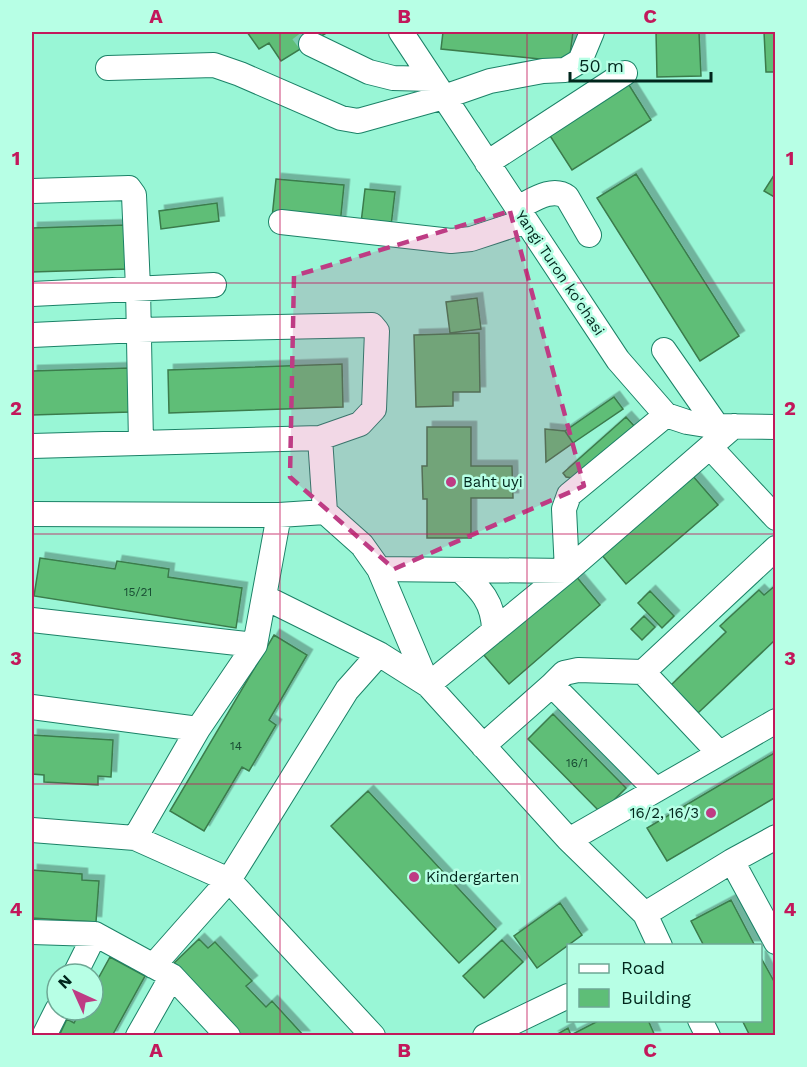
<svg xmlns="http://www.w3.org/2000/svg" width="807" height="1067" font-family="'Work Sans',sans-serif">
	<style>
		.building { fill: #5ebe77; stroke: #3b7b4c; stroke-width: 1.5; filter: url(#shadow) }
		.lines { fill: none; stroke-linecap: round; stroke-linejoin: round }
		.minor-tunnel { stroke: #7accb1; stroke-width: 24; stroke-dasharray: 24 12; stroke-linecap: butt }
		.minor-casing { stroke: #1b8267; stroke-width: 26 }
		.minor { stroke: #fff; stroke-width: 24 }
		.marked { fill: #be3c84; fill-opacity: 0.2; stroke: #be3c84; stroke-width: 4.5; stroke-dasharray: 12 8; stroke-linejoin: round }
		.grid { fill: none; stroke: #c2185b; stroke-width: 1.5; stroke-opacity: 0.55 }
		.poi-dot { fill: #be3c84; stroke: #b7ffe5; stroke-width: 2 }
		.labels { text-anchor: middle; stroke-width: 5; stroke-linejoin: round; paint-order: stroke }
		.number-label { font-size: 12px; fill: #184c33 }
		.street-label { font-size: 15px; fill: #00261c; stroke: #b7ffe5 }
		.poi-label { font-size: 15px; fill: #00261c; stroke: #b7ffe5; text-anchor: start }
		.neatline { fill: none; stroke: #c2185b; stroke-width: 2 }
		.grid-label { font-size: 20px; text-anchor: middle; font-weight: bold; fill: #c2185b }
	</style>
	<defs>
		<filter id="shadow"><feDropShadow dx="5.5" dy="-5.5" stdDeviation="0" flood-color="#0004"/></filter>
	</defs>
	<rect width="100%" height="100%" fill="#99f6d6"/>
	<!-- building -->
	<path class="building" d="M247 32H328L281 61 269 43 259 49Z
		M443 32H573L569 62 441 49Z
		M656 32H699L701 76 657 77Z
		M764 32H776V72H766Z
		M624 77 651 120 572 170 545 128Z
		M776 172V198L764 191Z
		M636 174 739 336 700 361 597 198Z
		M276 179 344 185 340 225 272 218Z
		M365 189 395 192 391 226 361 223Z
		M217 203 219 221 161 229 159 211Z
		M126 225 128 269 32 272V228Z
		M477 298 481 329 450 333 446 302Z
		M479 333 480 392H453V406L416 407 414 335Z
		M342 364 343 407 169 413 168 370Z
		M129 368 130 412 32 415V371Z
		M614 397 623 409 573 443 565 431Z
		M626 417 636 428 578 479 566 477 563 473Z
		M427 427H471V466H512L513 498H471V538H427V499H423L422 466H427Z
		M545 429 565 431 573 443 546 462Z
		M692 475 718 505 626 584 601 554Z
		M40 558 115 569 117 561 169 569 168 577 242 588 236 628 34 596Z
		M575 575 600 605 509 684 483 654Z
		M776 585V639L698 713 671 685 726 632 720 626 759 590 764 595Z
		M650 591 674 616 662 628 638 603Z
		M644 616 655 627 642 640 631 629Z
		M274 635 307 655 269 720 276 725 249 771 242 767 204 831 170 811Z
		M553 714 626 788 601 813 528 739Z
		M32 735 113 740 111 777 98 776V785L44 782V775L32 774Z
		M776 752V797L667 861 647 828Z
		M368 791 496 929 459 963 331 826Z
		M32 870 82 874V880L99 881 96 922 32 918Z
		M731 900 755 946H704L691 921Z
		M560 903 582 935 537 968 514 936Z
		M199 939 208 948 215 942 252 981 246 986 266 1007 272 1001 304 1036H239L172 965Z
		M502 940 523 962 484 998 463 976Z
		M760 956 776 985V1036H750L742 1020H760Z
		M110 957 145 976 112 1036H59L67 1019 74 1023 81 1010H93V988Z
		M600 1020H648L655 1036H554L568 1028 571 1035Z"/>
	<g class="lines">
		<!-- minor-tunnel -->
		<path class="minor-tunnel" d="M302 32 311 44"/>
		<!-- minor casing -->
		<g class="minor-casing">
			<path id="minor" d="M401 32 618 360 666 415 687 422 712 426 776 427
				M311 44 369 72 393 78 432 79
				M108 68 214 65 240 74 341 118 358 121 444 97 490 81 543 71 565 70 580 61 592 32
				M487 163 625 73
				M32 191 129 188 134 195 138 288 141 443
				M517 208C532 201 552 186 567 197L589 235
				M281 222 451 241 471 239 526 221
				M32 294 214 285
				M32 335 139 330 372 325 377 331 374 409 360 424 320 438 32 446
				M664 350 717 426
				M320 438 325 512 362 545 379 569 428 685 569 840 776 721
				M710 447 776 518
				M32 514 279 515 325 512
				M379 569 567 571 734 426
				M460 570C480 589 494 602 494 631
				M264 597 379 654
				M32 620 255 645
				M552 685 564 673 578 670 643 672
				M32 707 198 729 255 645 279 515
				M483 746 552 685 656 790
				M719 753 643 672 776 548
				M32 830 135 838 229 880 153 966
				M135 838 198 729
				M569 840 645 914 660 946
				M732 861 776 942
				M645 914 732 861 776 837
				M32 932 95 934 172 976
				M75 974 95 934
				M700 1020 708 1036
				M44 1036 57 1010
				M138 1036 172 976 228 1036
				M373 1036 229 880 347 690 379 654 428 685 567 571 564 509 569 495 666 415
				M485 1036 568 996"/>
		</g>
		<!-- minor -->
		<use href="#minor" class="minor"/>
	</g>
	<!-- marked area -->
	<path class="marked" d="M510 211 584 486 394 569 290 477 294 276Z"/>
	<!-- grid -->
	<path class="grid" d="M280 32V1036M527 32V1036M32 283H776M32 534H776M32 784H776"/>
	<!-- markers -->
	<g class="poi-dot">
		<circle cx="451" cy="482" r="6"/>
		<circle cx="711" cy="813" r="6"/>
		<circle cx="414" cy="877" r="6"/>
	</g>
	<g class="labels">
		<!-- number labels -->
		<g class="number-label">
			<text x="138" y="596">15/21</text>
			<text x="236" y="750">14</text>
			<text x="577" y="767">16/1</text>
		</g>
		<!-- street labels -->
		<g class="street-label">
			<text transform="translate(560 273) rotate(56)" y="5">Yangi Turon ko'chasi</text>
		</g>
		<!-- poi labels -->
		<g class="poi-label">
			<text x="463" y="487">Baht uyi</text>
			<text x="699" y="818" text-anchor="end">16/2, 16/3</text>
			<text x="426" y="882">Kindergarten</text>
		</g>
	</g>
	<!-- border -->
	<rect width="807" height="1067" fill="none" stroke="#b7ffe5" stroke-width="66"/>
	<!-- legend -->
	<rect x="567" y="944" width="195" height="78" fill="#b7ffe5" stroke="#6ea895" stroke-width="1.5"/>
	<rect x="579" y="964" width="30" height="9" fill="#ffffff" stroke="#6ea895" stroke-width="1.5"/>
	<text x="621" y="974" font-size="18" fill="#00261c">Road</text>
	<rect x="579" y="989" width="30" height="18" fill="#5ebe77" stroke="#6ea895" stroke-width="1.5"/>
	<text x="621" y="1004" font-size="18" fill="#00261c">Building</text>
	<!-- north arrow -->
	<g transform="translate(75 992) rotate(315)"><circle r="28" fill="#b7ffe5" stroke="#6ea895" stroke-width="1.5"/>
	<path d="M0-4.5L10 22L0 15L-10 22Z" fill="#be3c84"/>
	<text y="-9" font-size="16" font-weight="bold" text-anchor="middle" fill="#00261c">N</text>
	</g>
	<!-- scale -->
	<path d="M570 72v9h141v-9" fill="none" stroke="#00261c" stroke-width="3"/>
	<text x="579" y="72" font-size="18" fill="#00261c" stroke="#b7ffe5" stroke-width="4.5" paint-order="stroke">50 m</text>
	<rect x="33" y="33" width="741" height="1001" class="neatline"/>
	<g class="grid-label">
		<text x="156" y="23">A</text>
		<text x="404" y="23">B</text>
		<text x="650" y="23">C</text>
		<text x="16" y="165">1</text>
		<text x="790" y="165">1</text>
		<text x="16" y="415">2</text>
		<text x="790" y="415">2</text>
		<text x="16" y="665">3</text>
		<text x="790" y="665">3</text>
		<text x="16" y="916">4</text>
		<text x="790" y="916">4</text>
		<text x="156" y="1057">A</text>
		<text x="404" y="1057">B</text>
		<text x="650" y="1057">C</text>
	</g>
</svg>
